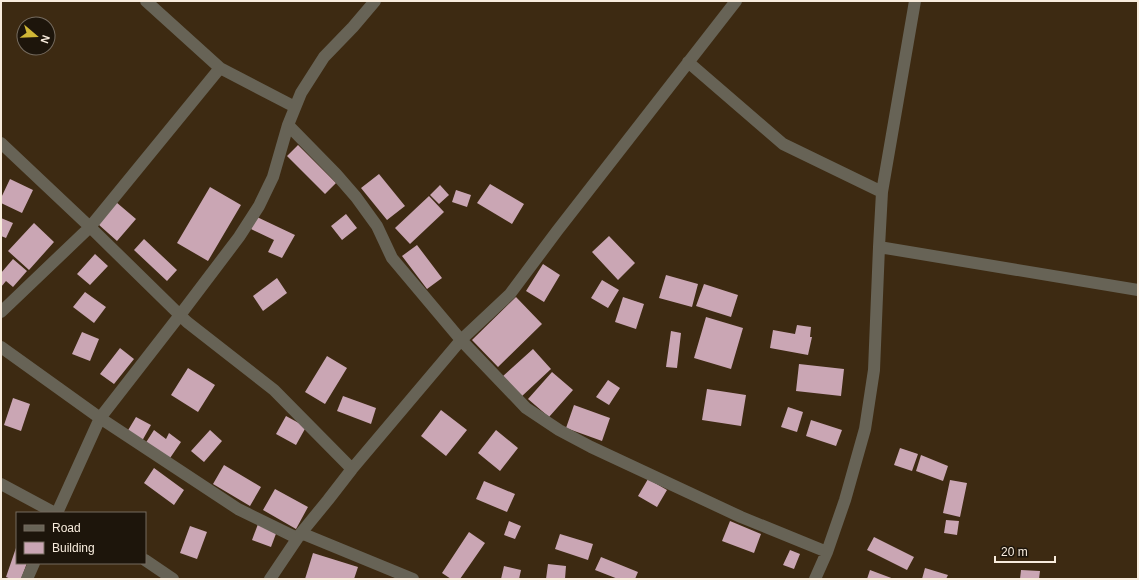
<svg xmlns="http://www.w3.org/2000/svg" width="1139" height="580" font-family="Helvetica,sans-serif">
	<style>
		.building { fill: #caa6b4 }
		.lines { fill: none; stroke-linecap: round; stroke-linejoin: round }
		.minor { stroke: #676356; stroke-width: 12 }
	</style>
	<rect width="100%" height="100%" fill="#3d2a12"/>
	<!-- building -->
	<path class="building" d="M298 145 336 183 325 194 287 156Z
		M379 174 405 206 387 220 361 188Z
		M10 179 33 190 22 213 1 203V198Z
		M490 184 524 204 512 224 477 203Z
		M440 185 449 195 439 204 430 195Z
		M210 187 241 205 208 261 177 243Z
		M456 190 471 195 467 207 452 202Z
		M429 196 444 212 410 244 395 228Z
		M116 202 136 219 117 241 98 224Z
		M346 214 357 228 342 240 331 226Z
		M257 217 295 235 282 258 268 252 274 240 251 229Z
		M1 218 13 223 6 238 1 236Z
		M34 223 54 242 29 270 8 251Z
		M609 236 635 263 618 280 592 252Z
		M144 239 177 270 167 281 134 250Z
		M417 245 442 278 427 289 402 256Z
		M95 254 108 266 90 285 77 274Z
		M13 259 27 271 13 287 6 281 1 287V273Z
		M543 264 560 275 544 302 526 291Z
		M666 275 698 284 692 307 659 298Z
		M277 278 287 293 263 311 253 296Z
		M602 280 619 290 608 308 591 298Z
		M704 284 738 295 731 317 696 306Z
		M85 292 106 307 94 323 73 307Z
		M516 297 542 324 498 367 472 340Z
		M623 297 644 304 636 329 615 322Z
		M706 317 743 328 731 369 694 358Z
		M797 325 811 327 810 337H812L808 355 770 348 773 330 795 334Z
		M671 331 681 333 677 368 666 367Z
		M82 332 99 339 90 361 72 354Z
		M120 348 134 359 114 384 100 374Z
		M533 349 551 369 521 397 502 377Z
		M327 356 347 368 325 404 305 392Z
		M799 364 844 369 841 396 796 391Z
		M188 368 215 385 198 412 171 395Z
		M552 372 573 390 549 417 528 399Z
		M608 380 620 388 609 405 596 397Z
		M707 389 746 395 741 426 702 420Z
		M343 396 376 408 371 424 337 411Z
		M13 398 30 404 21 431 4 425Z
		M574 405 610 418 602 441 566 428Z
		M788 407 803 412 797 432 781 427Z
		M441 410 467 430 446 456 421 436Z
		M286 416 306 427 296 445 276 434Z
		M136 417 151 425 142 441 127 432Z
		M811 420 842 430 836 446 806 436Z
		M154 430 166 439 169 433 181 442 168 461 145 444Z
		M210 430 222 441 204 462 191 451Z
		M496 430 518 448 500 471 478 453Z
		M900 448 918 454 912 471 894 465Z
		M921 455 948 466 943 481 916 471Z
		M224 465 261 487 250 506 213 484Z
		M154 468 184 490 174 505 144 483Z
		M648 479 667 490 657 507 638 496Z
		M950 480 967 483 960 517 943 513Z
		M484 481 515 494 507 512 476 499Z
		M275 489 308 507 296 529 263 510Z
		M946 520 959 521 957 535 944 533Z
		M509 521 521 526 515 539 504 535Z
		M730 521 761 534 754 553 722 541Z
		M258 524 277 531 271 547 252 540Z
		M190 526 207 532 197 559 180 553Z
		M469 532 485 543 460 579H451L442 573Z
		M560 534 593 544 588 560 555 549Z
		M874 537 914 557 907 570 867 550Z
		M17 545V563H27L21 579H11L6 577Z
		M790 550 800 554 794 569 783 565Z
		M313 553 358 567 354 579H305Z
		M601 557 638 572 635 579H618L595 570Z
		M548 564 566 566 565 579H546Z
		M504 566 521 570 519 579H501Z
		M925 568 948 575 946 579H922Z
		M870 570 894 579H867Z
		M1021 570 1040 571 1039 579H1020Z"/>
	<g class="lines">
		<!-- minor -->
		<path class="minor" d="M146 1 220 68 295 107
			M688 62 783 144 882 192
			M288 125 336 174 356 197 377 226 392 258 461 340 526 408 559 430 591 447 741 517 827 552
			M1 143 90 227 187 322 274 390 352 469
			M879 247 1138 290
			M1 312 90 227 220 68
			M1 347 100 418 238 509 297 538
			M1 484 55 513
			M57 513 100 418 180 315 239 237 259 206 273 177 288 125 301 93 324 57 353 27 375 1
			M301 533 413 579
			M145 560 173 579
			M27 579 34 563
			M270 579 301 533 328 500 352 469 461 340 510 294 557 231 736 1
			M815 579 827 552 845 500 865 429 874 370 879 247 882 192 915 1"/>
	</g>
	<!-- border -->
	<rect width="1139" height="580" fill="none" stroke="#f8ecdd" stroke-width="4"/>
	<!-- legend -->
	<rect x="16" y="512" width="130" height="52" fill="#1d150b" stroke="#756b5f"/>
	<rect x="24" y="525" width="20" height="6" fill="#676356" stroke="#756b5f"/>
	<text x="52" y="532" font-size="12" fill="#f8ecdd">Road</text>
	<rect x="24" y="542" width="20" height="12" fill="#caa6b4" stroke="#756b5f"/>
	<text x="52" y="552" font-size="12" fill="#f8ecdd">Building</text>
	<!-- north arrow -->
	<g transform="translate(36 36) rotate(109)"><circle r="19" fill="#1d150b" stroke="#756b5f"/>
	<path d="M0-3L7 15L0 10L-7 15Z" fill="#d0b736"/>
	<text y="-6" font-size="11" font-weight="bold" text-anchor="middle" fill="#f8ecdd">N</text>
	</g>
	<!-- scale -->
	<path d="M995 556v6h60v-6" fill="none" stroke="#f8ecdd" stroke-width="2"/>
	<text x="1001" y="556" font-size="12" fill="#f8ecdd" stroke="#1d150b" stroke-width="3" paint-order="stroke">20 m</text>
</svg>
